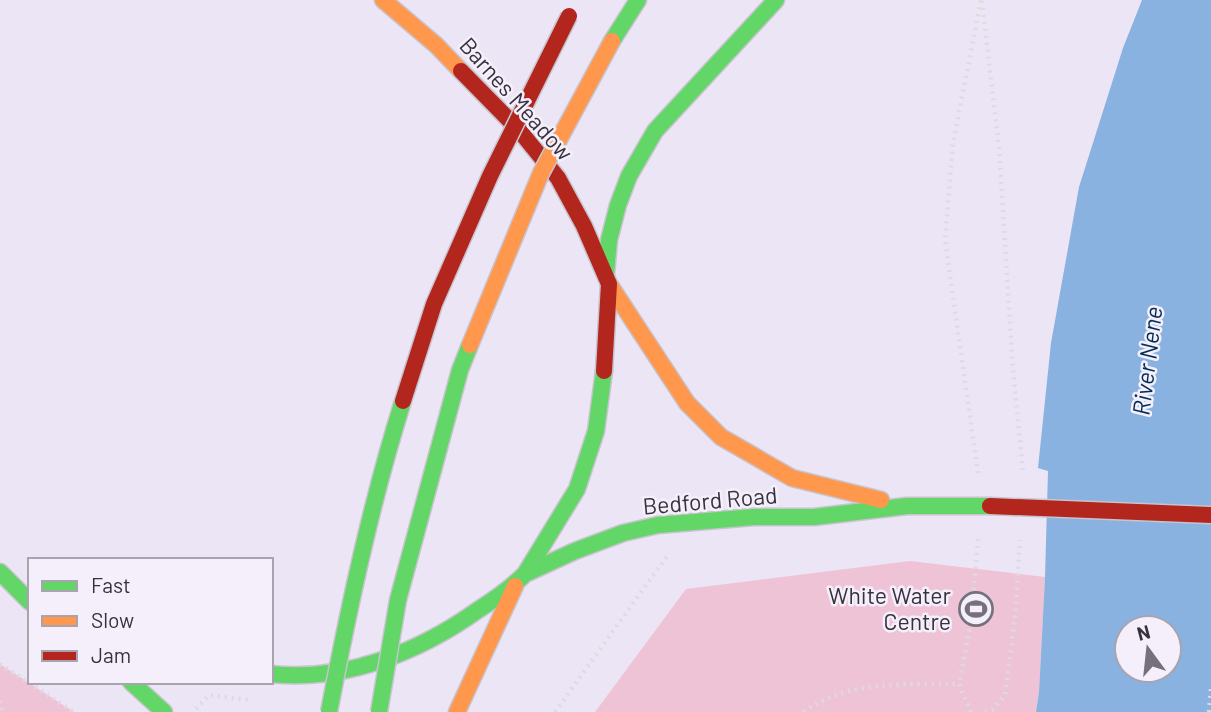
<svg xmlns="http://www.w3.org/2000/svg" width="1211" height="712" font-family="Barlow,sans-serif">
	<style>
		.green { fill: #efc3d6 }
		.water { fill: #89b2e0; fill-rule: evenodd }
		.lines { fill: none; stroke-linecap: round; stroke-linejoin: round }
		.fast-casing { stroke: #c8c4cd; stroke-width: 19 }
		.slow-casing { stroke: #c8c4cd; stroke-width: 19 }
		.jam-casing { stroke: #c8c4cd; stroke-width: 19 }
		.path { stroke: #dddbe0; stroke-width: 4.5; stroke-dasharray: 2 5; stroke-linecap: butt }
		.fast { stroke: #63d668; stroke-width: 16 }
		.slow { stroke: #ff974d; stroke-width: 16 }
		.jam { stroke: #b3261e; stroke-width: 16 }
		.fast-bridge-casing { stroke: #c8c4cd; stroke-width: 19; stroke-linecap: butt }
		.slow-bridge-casing { stroke: #c8c4cd; stroke-width: 19; stroke-linecap: butt }
		.jam-bridge-casing { stroke: #c8c4cd; stroke-width: 19; stroke-linecap: butt }
		.fast-bridge { stroke: #63d668; stroke-width: 16 }
		.slow-bridge { stroke: #ff974d; stroke-width: 16 }
		.jam-bridge { stroke: #b3261e; stroke-width: 16 }
		.labels { text-anchor: middle; stroke-width: 5; stroke-linejoin: round; paint-order: stroke }
		.street-label { font-size: 23px; fill: #36313d; stroke: #f4effb }
		.poi-label { font-size: 23px; fill: #36313d; stroke: #f4effb; text-anchor: end }
		.water-label { font-size: 24px; font-style: italic; fill: #002e53; stroke: #f4effb }
	</style>
	<rect width="100%" height="100%" fill="#ece5f6"/>
	<!-- green -->
	<path class="green" d="M910 561 1045 577 1039 692 1036 712H595L686 589Z
		M0 664 74 712H0Z"/>
	<!-- water -->
	<path class="water" d="M1142 0H1211V712H1036L1039 692 1045 577 1048 471 1038 468 1051 343 1079 187 1123 48ZM1127 628H1169V670H1127Z"/>
	<g class="lines">
		<!-- fast casing -->
		<g class="fast-casing">
			<path id="fast" d="M612 41 638 0
				M606 274 609 240 618 205 629 176 655 131 776 0
				M0 572 30 602
				M525 574 575 551 623 533 658 525 754 517H814L907 506H990
				M271 674C345 682 419 652 478 610 495 599 511 588 525 574L577 489 596 431 604 371
				M131 682 164 712"/>
		</g>
		<!-- slow casing -->
		<g class="slow-casing">
			<path id="slow" d="M383 0 436 45 461 71
				M609 284 687 403 721 437 792 478 881 500
				M457 712 515 586"/>
		</g>
		<!-- jam casing -->
		<g class="jam-casing">
			<path id="jam" d="M461 71 519 130 558 178 584 226 609 284 604 371"/>
		</g>
		<!-- path -->
		<path class="path" d="M982 1 999 148 1013 370 1023 471
			M978 473 945 240 953 143 981 0
			M0 664 74 712
			M0 701 3 712
			M196 709 209 695 251 700
			M555 712 667 556
			M804 712C848 679 906 685 958 684
			M971 712 959 684 971 623 978 538
			M985 712 993 709 1005 695 1015 618 1020 540
			M1209 712 1211 688"/>
		<!-- fast -->
		<use href="#fast" class="fast"/>
		<!-- slow -->
		<use href="#slow" class="slow"/>
		<!-- jam -->
		<use href="#jam" class="jam"/>
		<!-- fast-bridge casing -->
		<g class="fast-bridge-casing">
			<path id="fast-bridge" d="M329 712C349 607 371 503 403 401
				M379 712 398 600 460 370 470 345"/>
		</g>
		<!-- slow-bridge casing -->
		<g class="slow-bridge-casing">
			<path id="slow-bridge" d="M470 345 541 173 612 41"/>
		</g>
		<!-- jam-bridge casing -->
		<g class="jam-bridge-casing">
			<path id="jam-bridge" d="M403 401 434 304 490 176 569 16
				M990 506 1211 515"/>
		</g>
		<!-- fast-bridge -->
		<use href="#fast-bridge" class="fast-bridge"/>
		<!-- slow-bridge -->
		<use href="#slow-bridge" class="slow-bridge"/>
		<!-- jam-bridge -->
		<use href="#jam-bridge" class="jam-bridge"/>
	</g>
	<!-- icons -->
	<defs>
		<g id="stadium-ring" transform="scale(1.75)"><circle r="9.5" fill="#f4effb" stroke="#76707e" stroke-width="1.5"/><path d="M0-5a6.5 5 0 1 0 0 10a6.5 5 0 1 0 0-10ZM-3.5-1.8h7v3.6h-7Z" fill="#76707e"/></g>
	</defs>
	<g fill-rule="evenodd">
		<use href="#stadium-ring" x="976" y="609"/>
	</g>
	<g class="labels">
		<!-- street labels -->
		<g class="street-label">
			<text transform="translate(516 99) rotate(48)" y="8">Barnes Meadow</text>
			<text transform="translate(710 501) rotate(-5)" y="8">Bedford Road</text>
		</g>
		<!-- poi labels -->
		<g class="poi-label">
			<text x="951" y="604">White Water<tspan x="951" dy="26">Centre</tspan></text>
		</g>
		<!-- water labels -->
		<g class="water-label">
			<text transform="translate(1148 361) rotate(-83)" y="8">River Nene</text>
		</g>
	</g>
	<!-- legend -->
	<rect x="28" y="558" width="245" height="126" fill="#f4effb" stroke="#a8a3af" stroke-width="2"/>
	<rect x="42" y="581" width="35" height="10" fill="#63d668" stroke="#a8a3af" stroke-width="2"/>
	<text x="91" y="593" font-size="21" fill="#36313d">Fast</text>
	<rect x="42" y="616" width="35" height="10" fill="#ff974d" stroke="#a8a3af" stroke-width="2"/>
	<text x="91" y="628" font-size="21" fill="#36313d">Slow</text>
	<rect x="42" y="651" width="35" height="10" fill="#b3261e" stroke="#a8a3af" stroke-width="2"/>
	<text x="91" y="663" font-size="21" fill="#36313d">Jam</text>
	<!-- north arrow -->
	<g transform="translate(1148 649) rotate(345)"><circle r="33" fill="#f4effb" stroke="#a8a3af" stroke-width="2"/>
	<path d="M0-5L12 26L0 18L-12 26Z" fill="#76707e"/>
	<text y="-10" font-size="19" font-weight="bold" text-anchor="middle" fill="#36313d">N</text>
	</g>
</svg>
